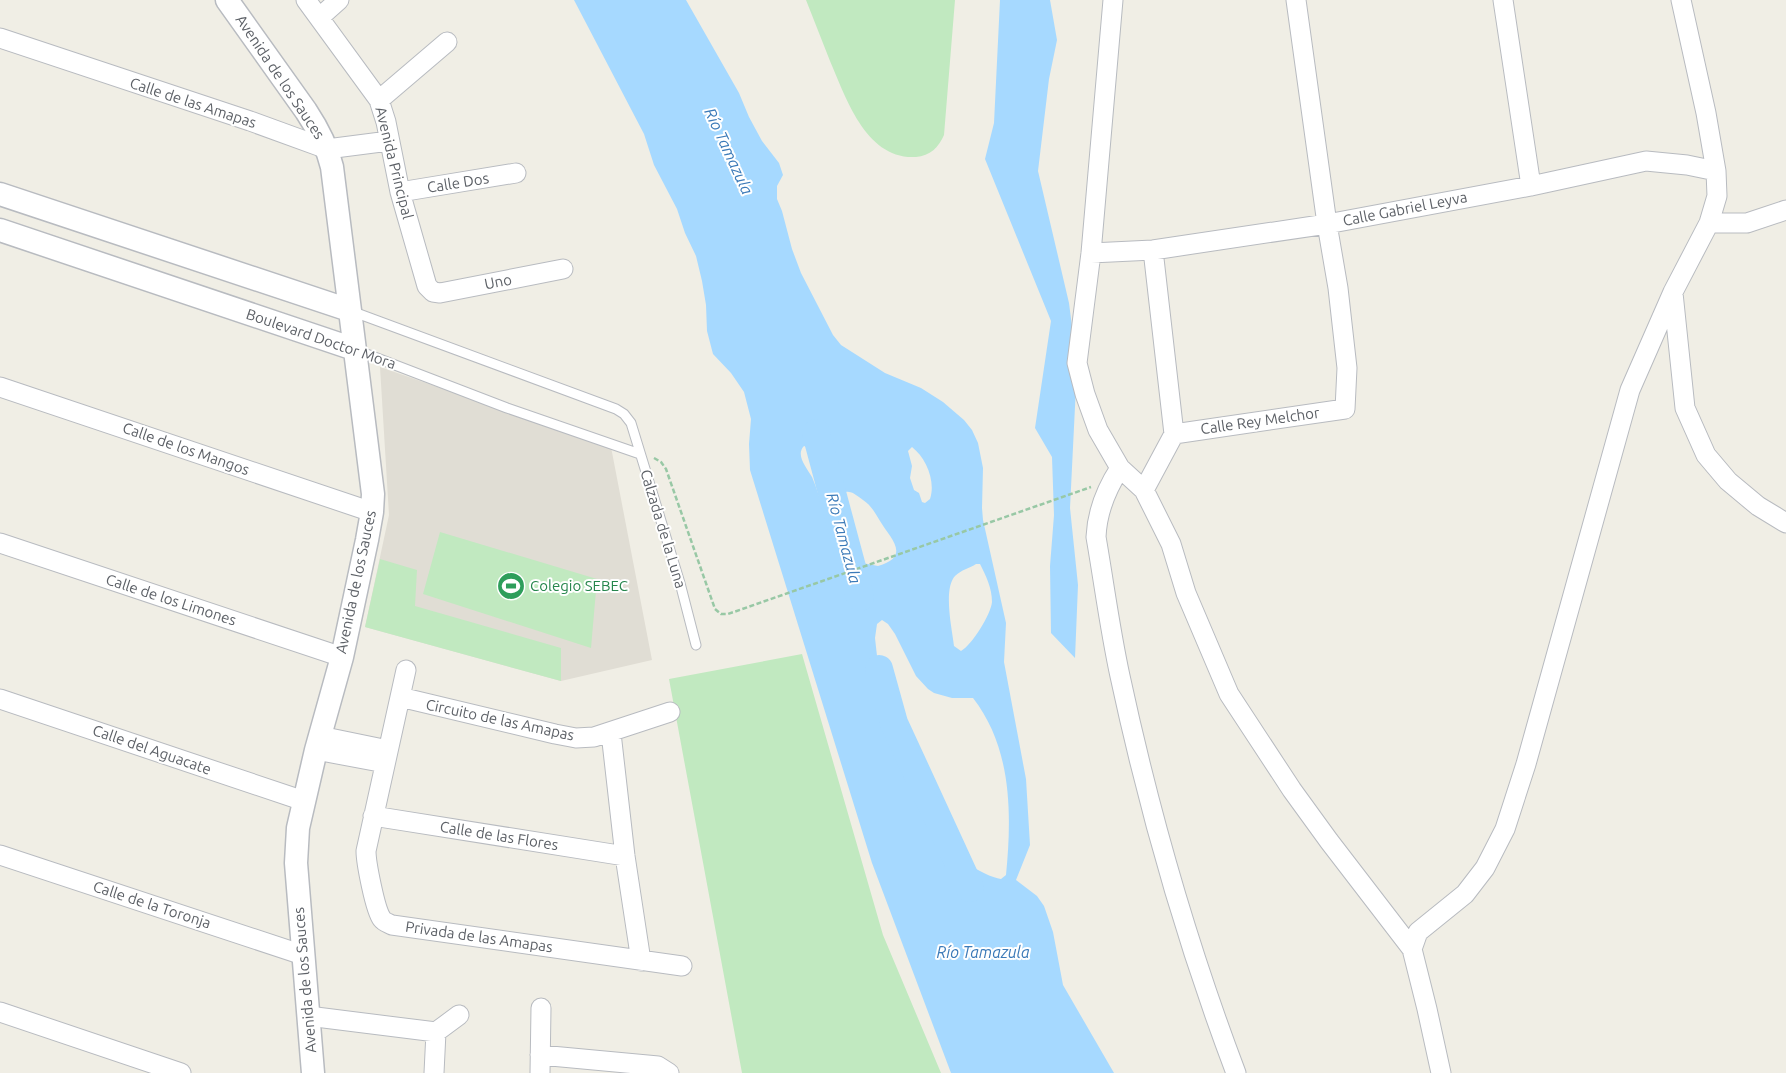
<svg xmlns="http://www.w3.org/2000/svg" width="1786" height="1073" font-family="Ubuntu,sans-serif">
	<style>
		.education { fill: #e0ddd4 }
		.green { fill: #c1e9c0 }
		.water { fill: #a6d9ff; fill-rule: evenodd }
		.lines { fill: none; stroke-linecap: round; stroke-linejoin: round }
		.river { stroke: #a6d9ff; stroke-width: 28 }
		.service-casing { stroke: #b8bbc0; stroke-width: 11 }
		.minor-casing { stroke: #b8bbc0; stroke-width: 21 }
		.tertiary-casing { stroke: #b8bbc0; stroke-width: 25 }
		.path { stroke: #98c8a5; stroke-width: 2.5; stroke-dasharray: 5 2.5; stroke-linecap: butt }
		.service { stroke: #fff; stroke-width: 9 }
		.minor { stroke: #fff; stroke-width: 19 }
		.tertiary { stroke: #fff; stroke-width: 22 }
		.labels { text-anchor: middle; stroke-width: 4; stroke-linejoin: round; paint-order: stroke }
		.street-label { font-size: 15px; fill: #5d6167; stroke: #fff }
		.leisure-label { font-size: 15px; fill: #27864d; stroke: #fff; text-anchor: start }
		.water-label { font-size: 16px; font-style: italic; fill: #3b7ab8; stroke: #fff }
	</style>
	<rect width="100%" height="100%" fill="#f0eee5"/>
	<!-- education -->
	<path class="education" d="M380 367 611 447 652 660 561 681 365 627 389 515Z"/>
	<!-- green -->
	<path class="green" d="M806 0H955L944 135C939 147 930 156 916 157 866 160 846 98 830 61 822 41 814 20 806 0Z
		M440 532 597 579 591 648 423 594Z
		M380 559 417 570 415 606 561 648V681L365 627Z
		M802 654 883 935 941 1073H742L669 679Z"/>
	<!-- water -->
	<path class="water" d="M574 0H686L739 93 749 117 762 141 779 163 783 175 777 186V199L782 211 792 249 801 273 833 335 841 345 885 373 921 388 943 402 964 420 972 430 978 443 983 468 982 508 983 520 1006 623 1004 662 1026 779 1030 845 1016 880 1037 896 1044 906 1053 932 1063 985 1114 1073H951L872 863 750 470 749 444 751 419 744 392 731 373 713 354 707 331 706 305 702 281 696 256 685 233 677 209 654 165 644 134ZM804 446 809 448 832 476 837 492C842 494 844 491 849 492 853 492 859 497 863 500 871 505 875 513 880 521 890 538 912 556 878 566L847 560 839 556C827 531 823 502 812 477 807 468 795 455 804 446ZM912 447C926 458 936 481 930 499L925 503 922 502 919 493 914 490 910 478 912 466 908 451ZM976 564H980C986 576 992 588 992 602 991 614 972 645 961 651L954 646C952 629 943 589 955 576 961 570 970 568 976 564ZM882 620 888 624 895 634 916 676 928 689 934 693 952 698H973C1012 748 1012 814 1006 875L1001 879C984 877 942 849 934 835L905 759 897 735 891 725 888 700 877 656 875 638 877 624Z
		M1000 0H1050L1057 40 1049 79 1038 171 1069 303 1077 366 1070 508 1078 585 1075 658 1051 633 1050 566 1054 515 1052 457 1035 428 1051 321 985 159 994 123Z"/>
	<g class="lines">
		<!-- river -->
		<path class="river" d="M816 433 860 597
			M879 669 894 723 970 888"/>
		<!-- service casing -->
		<g class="service-casing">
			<path id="service" d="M351 311 616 409 624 414 631 423 680 583 696 645
				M356 350 507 408 640 454"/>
		</g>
		<!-- minor casing -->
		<g class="minor-casing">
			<path id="minor" d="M306 0 379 100 386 122 400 192 427 286 433 292 440 293 563 269
				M1113 0 1091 253 1077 363 1085 394 1098 430 1120 468 1144 490 1171 544 1186 593 1229 694 1292 790 1329 841 1412 949 1427 1009 1441 1073
				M1503 0 1531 186
				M320 17 339 0
				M0 38 250 121 327 149 389 141
				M379 100 447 42
				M400 192 516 173
				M1709 223H1747L1786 210
				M1091 253 1153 250 1327 224 1531 186 1646 161 1687 165 1716 171
				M1673 293 1685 408 1706 455 1728 481 1758 506 1786 523
				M0 387 372 512
				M1174 434 1345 409 1347 368 1338 288 1327 224 1296 0
				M1120 468C1107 488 1097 513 1096 537 1104 583 1110 630 1120 676 1149 811 1187 944 1236 1073
				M1144 490 1174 434 1153 250
				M0 543 342 657
				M406 670 366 851C366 862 375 910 382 919 384 922 388 923 392 925L682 966
				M400 697 555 734 576 738 594 737 670 712
				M0 699 304 801
				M611 733 625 856 641 961
				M320 736 388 750
				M316 750 385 763
				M373 816 625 856
				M0 855 303 955
				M1412 949 1418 932 1465 894 1485 868 1505 829 1526 764 1630 390 1673 292 1709 223 1717 196 1716 171 1706 113 1681 0
				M0 1012 181 1073
				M308 1016 436 1032 459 1015
				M540 1055 658 1066 669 1073
				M434 1073 436 1032
				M540 1073 541 1008"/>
		</g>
		<!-- tertiary casing -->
		<g class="tertiary-casing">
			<path id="tertiary" d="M227 0 306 111C318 129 327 146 332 167L373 494 372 512 367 540 342 657 316 750 298 828 296 863 313 1073
				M0 194 349 310
				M0 230 354 349"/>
		</g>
		<!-- path -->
		<path class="path" d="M654 458 661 462 666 469 715 609 721 614H728L1091 487"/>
		<!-- service -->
		<use href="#service" class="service"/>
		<!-- minor -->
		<use href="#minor" class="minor"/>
		<!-- tertiary -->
		<use href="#tertiary" class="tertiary"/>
	</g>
	<!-- icons -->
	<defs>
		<g id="stadium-disc" transform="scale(1.4375)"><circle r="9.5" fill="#2e9e5b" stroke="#fff"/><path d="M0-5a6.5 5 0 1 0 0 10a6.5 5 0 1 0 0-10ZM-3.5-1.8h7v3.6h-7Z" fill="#fff"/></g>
	</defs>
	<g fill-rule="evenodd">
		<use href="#stadium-disc" x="511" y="586"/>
	</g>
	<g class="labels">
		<!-- street labels -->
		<g class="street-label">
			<text transform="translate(280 77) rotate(56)" y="5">Avenida de los Sauces</text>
			<text transform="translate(193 103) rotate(18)" y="5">Calle de las Amapas</text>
			<text transform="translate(394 163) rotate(76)" y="5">Avenida Principal</text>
			<text transform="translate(458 183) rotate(-9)" y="5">Calle Dos</text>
			<text transform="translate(1405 209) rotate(-11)" y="5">Calle Gabriel Leyva</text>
			<text transform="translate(498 282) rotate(-11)" y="5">Uno</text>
			<text transform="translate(321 339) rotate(19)" y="5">Boulevard Doctor Mora</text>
			<text transform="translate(1260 421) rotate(-8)" y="5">Calle Rey Melchor</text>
			<text transform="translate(186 449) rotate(19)" y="5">Calle de los Mangos</text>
			<text transform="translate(663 529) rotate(73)" y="5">Calzada de la Luna</text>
			<text transform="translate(356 582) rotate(-78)" y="5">Avenida de los Sauces</text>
			<text transform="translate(171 600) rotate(18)" y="5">Calle de los Limones</text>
			<text transform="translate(500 720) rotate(12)" y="5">Circuito de las Amapas</text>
			<text transform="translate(152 750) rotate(19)" y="5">Calle del Aguacate</text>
			<text transform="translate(499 836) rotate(9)" y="5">Calle de las Flores</text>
			<text transform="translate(152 905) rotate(18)" y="5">Calle de la Toronja</text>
			<text transform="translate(479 937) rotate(8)" y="5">Privada de las Amapas</text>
			<text transform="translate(305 980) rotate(-95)" y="5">Avenida de los Sauces</text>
		</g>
		<!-- leisure labels -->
		<g class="leisure-label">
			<text x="530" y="591">Colegio SEBEC</text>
		</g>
		<!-- water labels -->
		<g class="water-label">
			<text transform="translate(729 151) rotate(65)" y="6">Río Tamazula</text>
			<text transform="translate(844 538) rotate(75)" y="6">Río Tamazula</text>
			<text x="983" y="958">Río Tamazula</text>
		</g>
	</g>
</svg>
